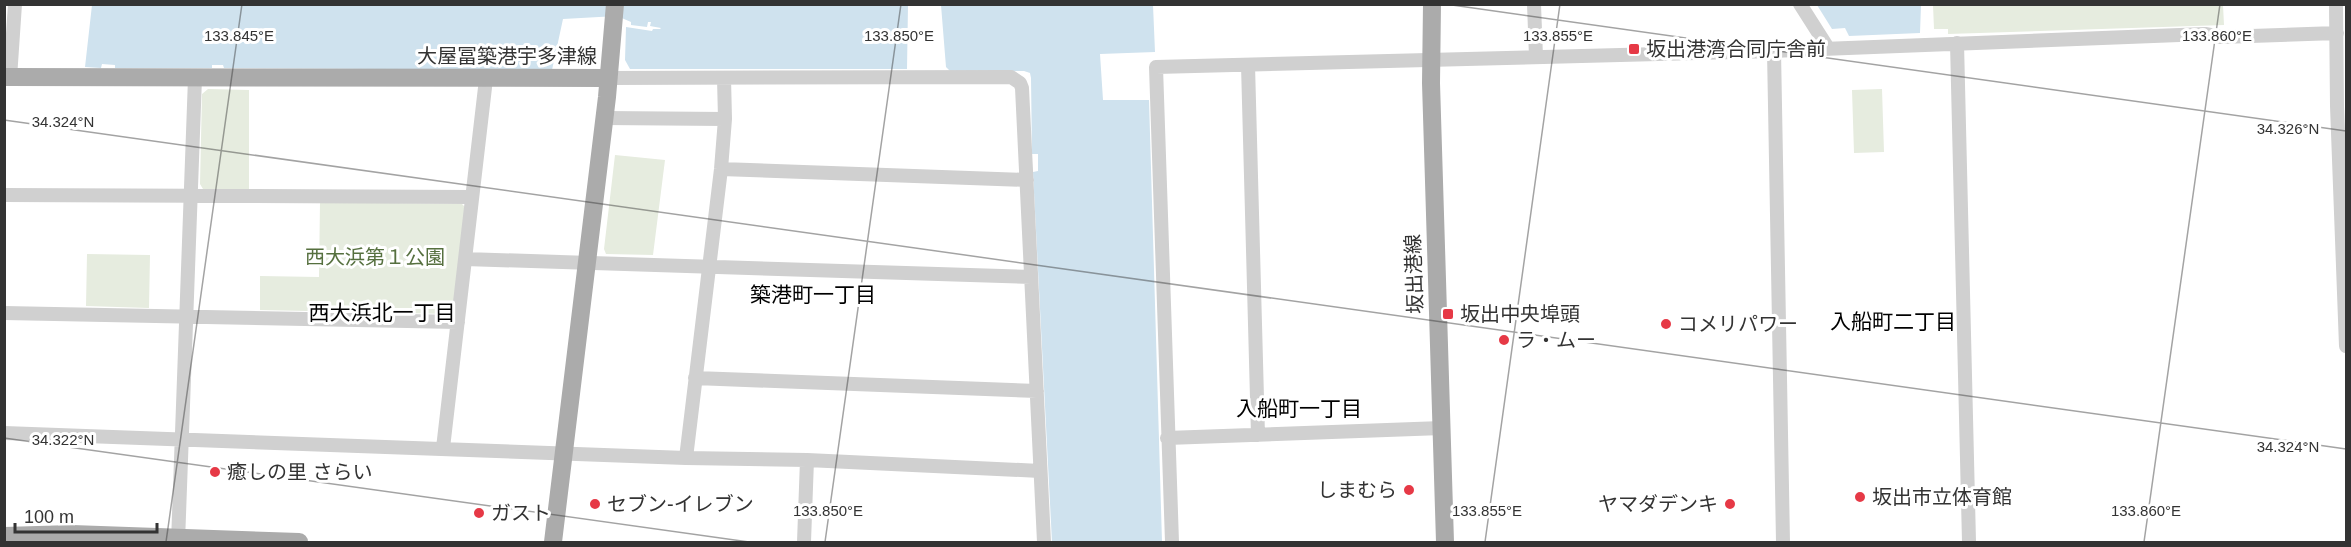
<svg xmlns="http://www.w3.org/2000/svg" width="2351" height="547" font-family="Helvetica,'Noto Sans JP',sans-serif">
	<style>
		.green { fill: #e6ecdf }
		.water { fill: #cfe2ee }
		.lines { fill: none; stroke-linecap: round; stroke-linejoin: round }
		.minor { stroke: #d0d0d0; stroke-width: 14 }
		.major { stroke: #ababab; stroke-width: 18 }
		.ticks { fill: none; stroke: #333; stroke-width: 1.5; stroke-opacity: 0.45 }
		.poi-dot { fill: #e63946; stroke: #fff; stroke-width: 2 }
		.labels { text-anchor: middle; stroke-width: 6; stroke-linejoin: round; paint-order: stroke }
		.poi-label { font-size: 20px; fill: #333; stroke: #fff; text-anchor: start }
		.street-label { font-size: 20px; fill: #333; stroke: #fff }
		.park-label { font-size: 20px; fill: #56703f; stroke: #fff }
		.neighbourhood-label { font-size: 21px; fill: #000; stroke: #fff }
		.ticks-label { font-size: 15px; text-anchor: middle; fill: #333; stroke: #fff; stroke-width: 6; stroke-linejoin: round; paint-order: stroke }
	</style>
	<rect width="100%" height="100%" fill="#fff"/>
	<!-- green -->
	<path class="green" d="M1933 5H2223L2224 25 1948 34V29H1934Z
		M208 89 249 90V189H203L200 184 202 94Z
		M1882 89 1884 152 1854 153 1852 90Z
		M615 155 665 160 653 255 606 254 604 249Z
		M320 202 462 204 465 207 453 310 449 314 260 310V276L319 277Z
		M87 254 150 255 149 308 86 306Z"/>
	<!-- water -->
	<path class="water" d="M92 5H908L907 69H630L625 60 626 27 652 31 653 29H660L661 28 650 26 651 22H648L647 27 631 25V22L617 16 563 19 552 70 224 68 223 65H212V68H115V65L102 64 101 68 85 67Z
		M941 5H1153L1155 52 1100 54 1103 100H1149L1162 542H1052L1033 172 1038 171V154H1032L1031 78 1030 73 1024 71H950L946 67Z
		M1817 5H1921L1920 33 1849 36 1845 28 1832 29Z"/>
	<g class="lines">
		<!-- minor -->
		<path class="minor" d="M1534 4 1536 57
			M1800 4 1828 48
			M2336 4 2337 106 2346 346
			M1957 43 1969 542
			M1774 51 1783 542
			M1248 65 1258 435
			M10 78 15 4
			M608 78 1011 77 1020 83 1022 88 1044 542
			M604 118 725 119
			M721 169 1027 180
			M4 195 472 197
			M465 259 1031 277
			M4 313 458 322
			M695 378 1037 391
			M4 433 686 458 807 460 1040 471
			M1167 438 1442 428
			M443 448 486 79
			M686 458 721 169 725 119 724 78
			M178 542 195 78
			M804 542 807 460
			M1172 542 1156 67 1774 51 2205 34 2221 37 2337 33"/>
		<!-- major -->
		<path class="major" d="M1432 4 1431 83 1445 542
			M4 77 608 78
			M4 536 72 534 299 542
			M553 542 607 97 615 4"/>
	</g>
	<!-- ticks -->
	<path class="ticks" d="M1445 4 2346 131M4 120 2346 449M4 438 749 542M166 542 242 4M825 542 901 4M1485 542 1560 4M2144 542 2220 4"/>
	<!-- markers -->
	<g class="poi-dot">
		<rect x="1628" y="43" width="12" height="12" rx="3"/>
		<rect x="1442" y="308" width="12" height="12" rx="3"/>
		<circle cx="1666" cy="324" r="6"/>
		<circle cx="1504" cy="340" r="6"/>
		<circle cx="215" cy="472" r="6"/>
		<circle cx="1409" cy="490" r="6"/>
		<circle cx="1860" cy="497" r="6"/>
		<circle cx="595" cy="504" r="6"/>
		<circle cx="1730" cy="504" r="6"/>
		<circle cx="479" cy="513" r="6"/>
	</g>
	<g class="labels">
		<!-- poi labels -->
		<g class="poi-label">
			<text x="1646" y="56">坂出港湾合同庁舎前</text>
			<text x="1460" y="321">坂出中央埠頭</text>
			<text x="1678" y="331">コメリパワー</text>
			<text x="1516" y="347">ラ・ムー</text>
			<text x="227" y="479">癒しの里 さらい</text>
			<text x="1397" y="497" text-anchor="end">しまむら</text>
			<text x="1872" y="504">坂出市立体育館</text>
			<text x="607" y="511">セブン-イレブン</text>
			<text x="1718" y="511" text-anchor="end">ヤマダデンキ</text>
			<text x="491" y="520">ガスト</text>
		</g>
		<!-- street labels -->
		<g class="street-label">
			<text x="507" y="63">大屋冨築港宇多津線</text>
			<text transform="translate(1414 274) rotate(-92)" y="7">坂出港線</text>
		</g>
		<!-- park labels -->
		<g class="park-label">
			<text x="375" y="264">西大浜第１公園</text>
		</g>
		<!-- neighbourhood labels -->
		<g class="neighbourhood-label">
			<text x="813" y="302">築港町一丁目</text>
			<text x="382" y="320">西大浜北一丁目</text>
			<text x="1893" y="329">入船町二丁目</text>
			<text x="1299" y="416">入船町一丁目</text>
		</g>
	</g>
	<g class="ticks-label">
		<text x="239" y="41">133.845°E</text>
		<text x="899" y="41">133.850°E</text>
		<text x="1558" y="41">133.855°E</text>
		<text x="2217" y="41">133.860°E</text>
		<text x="63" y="127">34.324°N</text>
		<text x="2288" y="134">34.326°N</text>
		<text x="63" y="445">34.322°N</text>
		<text x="2288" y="452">34.324°N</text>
		<text x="828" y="516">133.850°E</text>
		<text x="1487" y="516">133.855°E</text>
		<text x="2146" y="516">133.860°E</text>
	</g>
	<!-- border -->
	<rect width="2351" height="547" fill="none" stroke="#333333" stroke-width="12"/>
	<!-- scale -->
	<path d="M15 523v9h142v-9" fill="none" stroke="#333333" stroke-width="3"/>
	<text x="24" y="523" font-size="18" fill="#333333" stroke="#ffffff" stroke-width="4.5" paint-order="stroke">100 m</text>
</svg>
